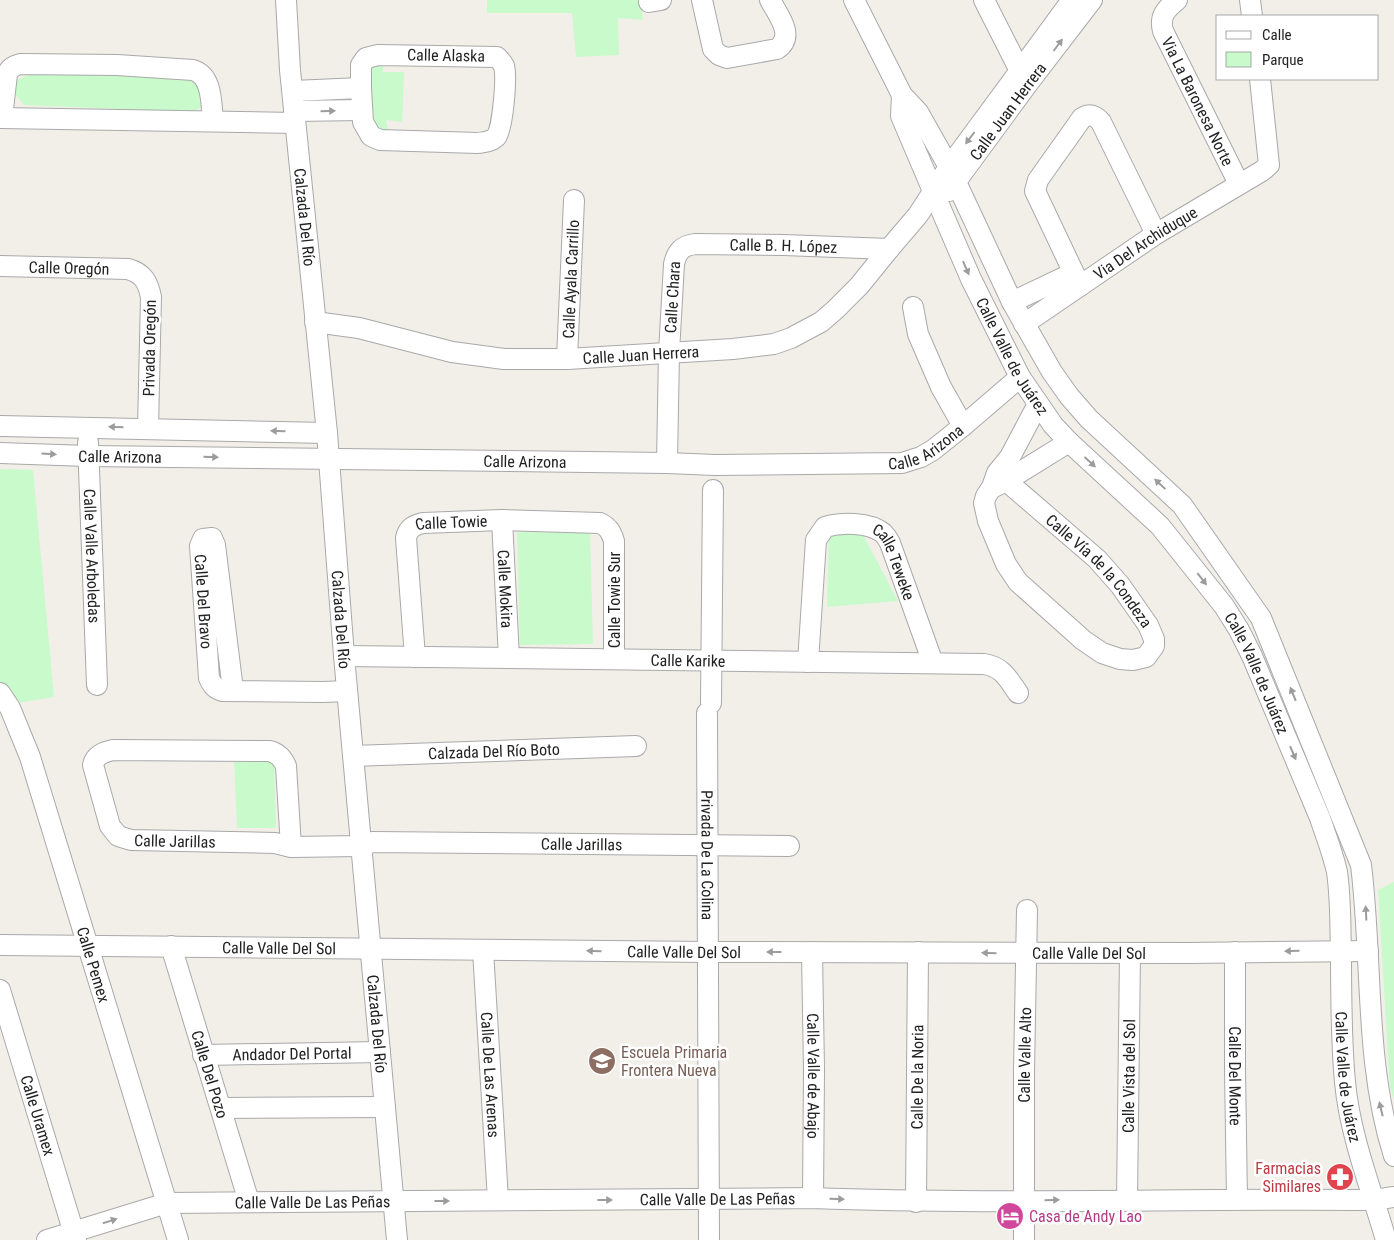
<svg xmlns="http://www.w3.org/2000/svg" width="1394" height="1240" font-family="'Roboto Condensed',sans-serif">
	<style>
		.park { fill: #c8facc }
		.lines { fill: none; stroke-linecap: round; stroke-linejoin: round }
		.minor-casing { stroke: #a9a9a9; stroke-width: 22 }
		.minor { stroke: #fff; stroke-width: 20 }
		.oneway { fill: #9c9c9c }
		.labels { text-anchor: middle; stroke-width: 5; stroke-linejoin: round; paint-order: stroke }
		.street-label { font-size: 16px; fill: #222; stroke: #fff }
		.education-label { font-size: 16px; fill: #785e54; stroke: #fff; text-anchor: start }
		.health-label { font-size: 16px; fill: #be3a42; stroke: #fff; text-anchor: end }
		.hotel-label { font-size: 16px; fill: #b23c85; stroke: #fff; text-anchor: start }
	</style>
	<rect width="100%" height="100%" fill="#f2efe9"/>
	<!-- park -->
	<path class="park" d="M487 0H640L643 20 618 18 619 55 576 57 572 13H487Z
		M367 60 383 62V72H404L402 122 386 120 388 131 371 130Z
		M31 74 190 77 201 87V107L193 112 24 105 14 93 16 80Z
		M0 469 33 470 54 697 16 703 0 684Z
		M860 529 898 601 827 607 829 530Z
		M517 532 590 533 593 644 520 645Z
		M234 758 274 760 276 828H237Z
		M1394 882V1099L1390 1087 1378 890Z"/>
	<g class="lines">
		<!-- minor casing -->
		<g class="minor-casing">
			<g id="minor">
				<path id="s1" d="M286 0 290 70 327 433 344 656 397 1240"/>
				<path d="M702 0 713 49 719 55 727 58 777 49C796 36 778 15 770 0"/>
				<path d="M854 0 902 95 918 112 949 167 1012 302 1052 372 1069 396 1089 419 1182 505 1261 618 1361 865C1373 962 1364 1062 1394 1156"/>
				<path d="M984 0 1020 71 1027 79"/>
				<path id="s2" d="M1177 0C1166 9 1159 16 1163 31L1239 184"/>
				<path d="M1250 0 1252 16"/>
				<path d="M649 2 661 0"/>
				<path d="M378 55 497 57C500 60 502 62 504 66 507 77 503 128 496 137 491 142 484 142 478 143L380 140 371 136 363 122 361 88V65L366 58Z"/>
				<path d="M293 91 361 88"/>
				<path id="s3" d="M902 95 901 116 933 191 971 279 1020 377 1053 425 1069 442 1160 526 1224 606 1239 630 1252 656 1320 818C1326 836 1333 854 1337 872 1341 899 1340 925 1341 952 1341 995 1341 1039 1345 1082 1350 1136 1371 1188 1386 1240"/>
				<path d="M294 111 362 110"/>
				<path d="M0 118 295 123"/>
				<path d="M2 118 7 74C10 68 13 66 20 64L117 65 193 70C213 76 211 104 213 121"/>
				<path id="s4" d="M949 191 1029 82 1092 0"/>
				<path id="s5" d="M0 266 128 269C143 273 148 282 151 297L148 428"/>
				<path d="M1080 286 1035 191 1038 180 1082 118C1090 113 1095 115 1101 122L1156 234"/>
				<path d="M1012 302 1073 273"/>
				<path d="M913 307 918 334 941 387 963 426"/>
				<path id="s6" d="M315 322 359 328 452 352 504 359H567L733 349 774 344 791 338 821 322 835 310 859 286 889 249 918 215 949 167 1072 0"/>
				<path id="s7" d="M1024 324 1156 234 1262 171 1269 165 1260 79"/>
				<path id="s8" d="M567 359 574 200"/>
				<path d="M0 426 327 433"/>
				<path id="s9" d="M88 442 97 685"/>
				<path id="s10" d="M0 453 88 456 667 463 715 465 902 463 921 457 933 450 963 426 1020 377"/>
				<path id="s11" d="M667 463 669 352 674 264C677 251 682 246 695 244L784 245 889 249"/>
				<path id="s12" d="M997 473 1097 559 1120 585 1148 625 1154 639V646L1146 657 1133 660 1120 659 1102 653 1083 640 1018 582 1006 564 988 521 984 503 986 496 992 487 997 473 1010 457 1038 404"/>
				<path d="M994 487 1006 481 1069 442"/>
				<path id="s13" d="M502 520 509 658"/>
				<path id="s14" d="M344 656 984 664C1003 667 1008 679 1018 693"/>
				<path id="s15" d="M415 657 406 538C408 528 414 525 423 523L502 520 600 523C608 527 611 531 614 541V659"/>
				<path id="s16" d="M808 662 816 540 825 527C841 522 869 522 883 533 886 536 888 539 890 543L933 663"/>
				<path id="s17" d="M233 690 215 545 212 538 203 539 200 546 209 678C212 685 215 689 223 691L323 692 347 691"/>
				<path id="s18" d="M0 693 10 708 30 757 178 1240"/>
				<path d="M711 703 713 490"/>
				<path id="s19" d="M707 713 709 1239"/>
				<path id="s20" d="M353 756 636 746"/>
				<path id="s21" d="M291 847 286 766C282 758 279 754 270 751L113 750C104 752 95 755 93 765L110 826 118 836 131 840 275 843 291 847 361 846 372 842 789 846"/>
				<path id="s22" d="M0 945 708 952 1189 953 1368 951"/>
				<path id="s23" d="M171 946 249 1202"/>
				<path id="s24" d="M483 950 498 1200"/>
				<path id="s25" d="M812 952 814 1070 813 1198"/>
				<path id="s26" d="M1235 952V1071L1237 1199"/>
				<path id="s27" d="M0 990 76 1240"/>
				<path id="s28" d="M203 1055 380 1052"/>
				<path d="M221 1108 385 1107"/>
				<path id="s29" d="M1127 1200 1130 953"/>
				<path id="s30" d="M916 1202 918 952"/>
				<path id="s31" d="M47 1240 167 1203 813 1198C1000 1205 1187 1198 1374 1200L1394 1197"/>
				<path id="s32" d="M1024 1240V1071L1027 910"/>
			</g>
		</g>
		<!-- minor -->
		<use href="#minor" class="minor"/>
	</g>
	<!-- one-way arrows -->
	<defs><path id="oneway-solid" d="M-6-.8H1V-3.2L6.5 0L1 3.2V.8H-6Z" transform="scale(1.25)"/></defs>
	<g class="oneway">
		<use href="#oneway-solid" transform="translate(1058 45) rotate(-53)"/>
		<use href="#oneway-solid" transform="translate(328 111) rotate(-2)"/>
		<use href="#oneway-solid" transform="translate(970 138) rotate(127)"/>
		<use href="#oneway-solid" transform="translate(966 268) rotate(66)"/>
		<use href="#oneway-solid" transform="translate(116 427) rotate(-179)"/>
		<use href="#oneway-solid" transform="translate(278 431) rotate(-179)"/>
		<use href="#oneway-solid" transform="translate(49 454) rotate(3)"/>
		<use href="#oneway-solid" transform="translate(211 457) rotate(1)"/>
		<use href="#oneway-solid" transform="translate(1090 462) rotate(42)"/>
		<use href="#oneway-solid" transform="translate(1160 484) rotate(-137)"/>
		<use href="#oneway-solid" transform="translate(1202 579) rotate(52)"/>
		<use href="#oneway-solid" transform="translate(1293 694) rotate(-112)"/>
		<use href="#oneway-solid" transform="translate(1293 753) rotate(67)"/>
		<use href="#oneway-solid" transform="translate(1366 913) rotate(-93)"/>
		<use href="#oneway-solid" transform="translate(594 951) rotate(-179)"/>
		<use href="#oneway-solid" transform="translate(1292 951) rotate(179)"/>
		<use href="#oneway-solid" transform="translate(774 952) rotate(180)"/>
		<use href="#oneway-solid" transform="translate(989 953) rotate(-179)"/>
		<use href="#oneway-solid" transform="translate(1381 1109) rotate(-103)"/>
		<use href="#oneway-solid" transform="translate(837 1199) rotate(2)"/>
		<use href="#oneway-solid" transform="translate(605 1200)"/>
		<use href="#oneway-solid" transform="translate(1052 1200) rotate(-1)"/>
		<use href="#oneway-solid" transform="translate(442 1201)"/>
		<use href="#oneway-solid" transform="translate(110 1221) rotate(-17)"/>
	</g>
	<!-- icons -->
	<defs>
		<g id="school-disc" transform="scale(1.4375)"><circle r="9.5" fill="#8d6e63" stroke="#fff"/><path d="M0-5L7-2L0 1L-7-2ZM-4 1L0 2.5L4 1V4Q0 6-4 4Z" fill="#fff"/></g>
		<g id="pharmacy-disc" transform="scale(1.4375)"><circle r="9.5" fill="#e0444e" stroke="#fff"/><path d="M-2-6h4v4h4v4h-4v4h-4v-4h-4v-4h4Z" fill="#fff"/></g>
		<g id="hotel-disc" transform="scale(1.4375)"><circle r="9.5" fill="#d1479c" stroke="#fff"/><path d="M-6-4.5h1.5V1H6V5H4.5V3h-9V5H-6ZM-4 0a1.8 1.8 0 1 1 3.6 0ZM.5 0V-2.5h3Q6-2.5 6 0Z" fill="#fff"/></g>
	</defs>
	<g fill-rule="evenodd">
		<use href="#school-disc" x="602" y="1061"/>
		<use href="#pharmacy-disc" x="1340" y="1177"/>
		<use href="#hotel-disc" x="1010" y="1216"/>
	</g>
	<g class="labels">
		<!-- street labels -->
		<g class="street-label">
			<text transform="translate(446 55) rotate(1)" y="6">Calle Alaska</text>
			<text dy="6" stroke="none"><textPath href="#s2" startOffset="115">Via La Baronesa Norte</textPath></text>
			<text dy="6" stroke="none"><textPath href="#s4" startOffset="99">Calle Juan Herrera</textPath></text>
			<text dy="6" stroke="none"><textPath href="#s1" startOffset="218">Calzada Del Río</textPath></text>
			<text dy="6" stroke="none"><textPath href="#s7" startOffset="146">Via Del Archiduque</textPath></text>
			<text dy="6" stroke="none"><textPath href="#s11" startOffset="319">Calle B. H. López</textPath></text>
			<text dy="6" stroke="none"><textPath href="#s5" startOffset="69">Calle Oregón</textPath></text>
			<text dy="6" stroke="none"><textPath href="#s8" startOffset="80">Calle Ayala Carrillo</textPath></text>
			<text dy="6" stroke="none"><textPath href="#s11" startOffset="166">Calle Chara</textPath></text>
			<text transform="translate(149 348) rotate(-89)" y="6">Privada Oregón</text>
			<text dy="6" stroke="none"><textPath href="#s6" startOffset="330">Calle Juan Herrera</textPath></text>
			<text dy="6" stroke="none"><textPath href="#s3" startOffset="286">Calle Valle de Juárez</textPath></text>
			<text dy="6" stroke="none"><textPath href="#s10" startOffset="930">Calle Arizona</textPath></text>
			<text dy="6" stroke="none"><textPath href="#s10" startOffset="120">Calle Arizona</textPath></text>
			<text dy="6" stroke="none"><textPath href="#s10" startOffset="525">Calle Arizona</textPath></text>
			<text dy="6" stroke="none"><textPath href="#s15" startOffset="172">Calle Towie</textPath></text>
			<text dy="6" stroke="none"><textPath href="#s9" startOffset="114">Calle Valle Arboledas</textPath></text>
			<text dy="6" stroke="none"><textPath href="#s16" startOffset="229">Calle Teweke</textPath></text>
			<text dy="6" stroke="none"><textPath href="#s12" startOffset="142">Calle Vía de la Condeza</textPath></text>
			<text dy="6" stroke="none"><textPath href="#s13" startOffset="69">Calle Mokira</textPath></text>
			<text transform="translate(614 600) rotate(-90)" y="6">Calle Towie Sur</text>
			<text dy="6" stroke="none"><textPath href="#s17" startOffset="226">Calle Del Bravo</textPath></text>
			<text dy="6" stroke="none"><textPath href="#s1" startOffset="622">Calzada Del Río</textPath></text>
			<text dy="6" stroke="none"><textPath href="#s14" startOffset="344">Calle Karike</textPath></text>
			<text dy="6" stroke="none"><textPath href="#s3" startOffset="691">Calle Valle de Juárez</textPath></text>
			<text dy="6" stroke="none"><textPath href="#s20" startOffset="141">Calzada Del Río Boto</textPath></text>
			<text dy="6" stroke="none"><textPath href="#s21" startOffset="421">Calle Jarillas</textPath></text>
			<text dy="6" stroke="none"><textPath href="#s21" startOffset="829">Calle Jarillas</textPath></text>
			<text dy="6" stroke="none"><textPath href="#s19" startOffset="142">Privada De La Colina</textPath></text>
			<text dy="6" stroke="none"><textPath href="#s22" startOffset="279">Calle Valle Del Sol</textPath></text>
			<text dy="6" stroke="none"><textPath href="#s22" startOffset="684">Calle Valle Del Sol</textPath></text>
			<text dy="6" stroke="none"><textPath href="#s22" startOffset="1089">Calle Valle Del Sol</textPath></text>
			<text dy="6" stroke="none"><textPath href="#s18" startOffset="288">Calle Pemex</textPath></text>
			<text dy="6" stroke="none"><textPath href="#s1" startOffset="1028">Calzada Del Río</textPath></text>
			<text dy="6" stroke="none"><textPath href="#s28" startOffset="89">Andador Del Portal</textPath></text>
			<text dy="6" stroke="none"><textPath href="#s32" startOffset="185">Calle Valle Alto</textPath></text>
			<text dy="6" stroke="none"><textPath href="#s23" startOffset="134">Calle Del Pozo</textPath></text>
			<text dy="6" stroke="none"><textPath href="#s24" startOffset="125">Calle De Las Arenas</textPath></text>
			<text dy="6" stroke="none"><textPath href="#s25" startOffset="124">Calle Valle de Abajo</textPath></text>
			<text dy="6" stroke="none"><textPath href="#s29" startOffset="124">Calle Vista del Sol</textPath></text>
			<text dy="6" stroke="none"><textPath href="#s26" startOffset="124">Calle Del Monte</textPath></text>
			<text dy="6" stroke="none"><textPath href="#s3" startOffset="1111">Calle Valle de Juárez</textPath></text>
			<text dy="6" stroke="none"><textPath href="#s30" startOffset="125">Calle De la Noria</textPath></text>
			<text dy="6" stroke="none"><textPath href="#s27" startOffset="131">Calle Uramex</textPath></text>
			<text dy="6" stroke="none"><textPath href="#s31" startOffset="676">Calle Valle De Las Peñas</textPath></text>
			<text dy="6" stroke="none"><textPath href="#s31" startOffset="271">Calle Valle De Las Peñas</textPath></text>
		</g>
		<!-- education labels -->
		<g class="education-label">
			<text x="621" y="1058">Escuela Primaria<tspan x="621" dy="18">Frontera Nueva</tspan></text>
		</g>
		<!-- health labels -->
		<g class="health-label">
			<text x="1321" y="1174">Farmacias<tspan x="1321" dy="18">Similares</tspan></text>
		</g>
		<!-- hotel labels -->
		<g class="hotel-label">
			<text x="1029" y="1222">Casa de Andy Lao</text>
		</g>
	</g>
	<!-- legend -->
	<rect x="1216" y="15" width="162" height="65" fill="#ffffff" stroke="#a7a7a7"/>
	<rect x="1226" y="31" width="25" height="8" fill="#ffffff" stroke="#a7a7a7"/>
	<text x="1262" y="40" font-size="15" fill="#222222">Calle</text>
	<rect x="1226" y="52" width="25" height="15" fill="#c8facc" stroke="#a7a7a7"/>
	<text x="1262" y="65" font-size="15" fill="#222222">Parque</text>
</svg>
